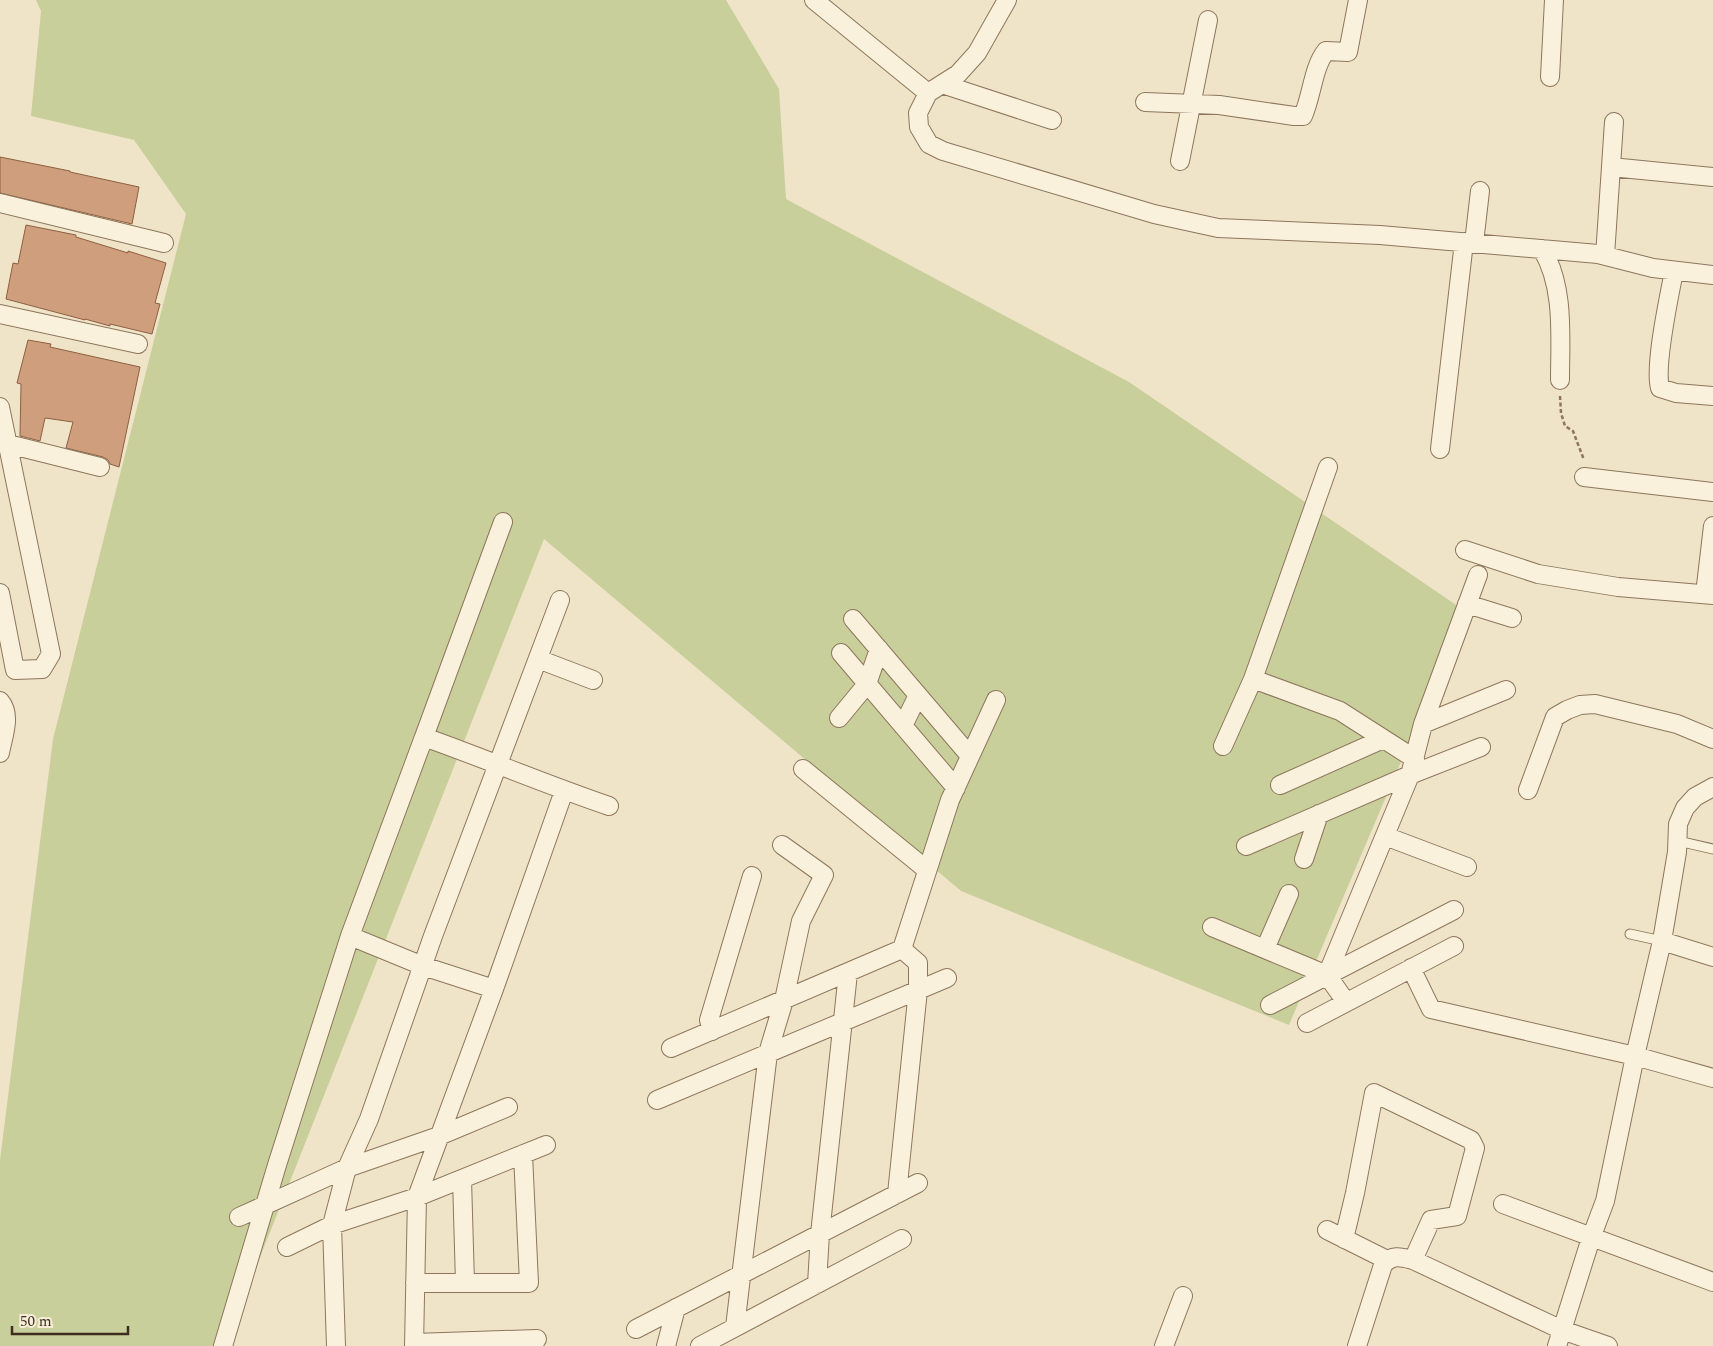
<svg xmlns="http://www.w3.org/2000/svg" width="1713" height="1346" font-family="Spectral,serif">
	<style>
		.green { fill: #c9cf9b }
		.building { fill: #cf9f7d; stroke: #8d5f41 }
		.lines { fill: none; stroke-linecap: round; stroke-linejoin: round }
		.lane-casing { stroke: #8d765c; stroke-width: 11 }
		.street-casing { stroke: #8d765c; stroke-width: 20 }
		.path { stroke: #8d765c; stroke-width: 2.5; stroke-dasharray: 4 2.5; stroke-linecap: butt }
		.lane { stroke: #faf1dc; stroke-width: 9 }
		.street { stroke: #faf1dc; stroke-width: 18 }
	</style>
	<rect width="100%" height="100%" fill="#f0e4c8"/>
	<!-- green -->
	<path class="green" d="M36 0H726L779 89 786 199 1129 382 1465 611 1289 1025 961 891 544 539 225 1346H0V1160L53 739 186 214 134 140 31 116 41 11Z"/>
	<!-- building -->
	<path class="building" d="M0 157 70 171V172L139 187 132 224 0 193Z
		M26 225 76 235V237L128 253V251L166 263 155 303 160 304 152 334 110 324V326L85 319V320L6 299 13 263 18 264Z
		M28 340 51 344 50 347 140 367 119 467 110 464 108 460 103 457 66 448 73 422 45 418 40 441 20 436 21 384 17 383Z"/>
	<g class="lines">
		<!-- lane casing -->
		<g class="lane-casing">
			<path id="lane" d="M1678 841 1713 849
				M1630 934 1662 941"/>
		</g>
		<!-- street casing -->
		<g class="street-casing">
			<path id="street" d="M814 0 928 93
				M1007 0 977 53 958 74 928 93 918 113 919 127 929 144 943 151 1154 214 1218 228 1380 235 1598 254 1653 268 1713 275
				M1550 77 1554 0
				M942 84 1052 120
				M1145 102 1219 105 1294 116H1303C1312 96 1313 67 1326 51L1348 52 1358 0
				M1180 161 1208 20
				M1611 167 1713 177
				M0 203 164 243
				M1474 243 1480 191
				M1542 249C1565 287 1560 337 1560 380
				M1605 256 1614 122
				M1674 271C1669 297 1654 366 1660 388L1676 393 1713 396
				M0 314 138 344
				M0 407 51 654 42 669 15 670 0 593
				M8 444 100 467
				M1440 449 1464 242
				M1584 477 1713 492
				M1465 550 1538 574 1618 587 1713 595
				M1705 594 1713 526
				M1467 604 1512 618
				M853 619 970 756
				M841 653 956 788
				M538 659 593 680
				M1253 679 1340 711 1415 759
				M0 701C12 715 3 736 0 753
				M839 718 867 684 879 649
				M1423 724 1506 690
				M903 726 918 695
				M424 737 503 522
				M1223 746 1253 679 1328 467
				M803 769 927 870
				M1280 785 1383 739
				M1528 790 1555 717 1567 710 1580 705 1595 704 1677 724 1713 739
				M1385 836 1467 867
				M1246 846 1410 775 1481 747
				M1304 859 1319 814
				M1212 927 1327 975 1346 1002
				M1662 941 1713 957
				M902 949 950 800 996 700
				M1265 949 1289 894
				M1411 968 1431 1009 1635 1056 1713 1078
				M1327 975 1410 775 1423 724 1478 575
				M494 989 423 966 350 936 424 737C486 759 547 785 609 806
				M1270 1005 1454 910
				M1307 1023 1454 946
				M712 1031 709 1020 752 876
				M671 1048 902 949 918 963V990L897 1194
				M657 1100 947 978
				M462 1179 465 1283
				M1503 1204 1713 1282
				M239 1217 347 1168 439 1136 508 1107
				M1327 1230 1387 1260
				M1344 1239 1355 1193 1374 1093 1471 1140 1475 1148 1457 1216 1431 1220 1413 1260
				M287 1247 332 1225 417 1197 546 1145
				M415 1283H529L523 1154
				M817 1284 820 1234 848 973
				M735 1327 768 1053 784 1000 801 921 824 875 782 845
				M636 1329 918 1183
				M414 1343 537 1339
				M223 1346 277 1165 350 936
				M336 1346 332 1225 347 1168 369 1119 433 936 560 600
				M414 1346 417 1197 494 989 564 791
				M666 1346 676 1308
				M700 1346 902 1239
				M1164 1346 1183 1296
				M1357 1346 1383 1265C1392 1254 1401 1257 1413 1260L1562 1330 1608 1346
				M1557 1346 1591 1238 1605 1201 1635 1056 1662 941 1677 852 1678 824 1685 808 1695 797 1713 787"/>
		</g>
		<!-- path -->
		<path class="path" d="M1560 396 1561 413 1565 426 1573 431 1584 460"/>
		<!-- lane -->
		<use href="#lane" class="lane"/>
		<!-- street -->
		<use href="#street" class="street"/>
	</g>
	<!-- scale -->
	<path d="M12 1326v8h116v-8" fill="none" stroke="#3d2e20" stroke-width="2.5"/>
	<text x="20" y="1326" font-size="15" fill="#3d2e20" stroke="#f7eed8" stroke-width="4" paint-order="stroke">50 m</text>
</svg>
